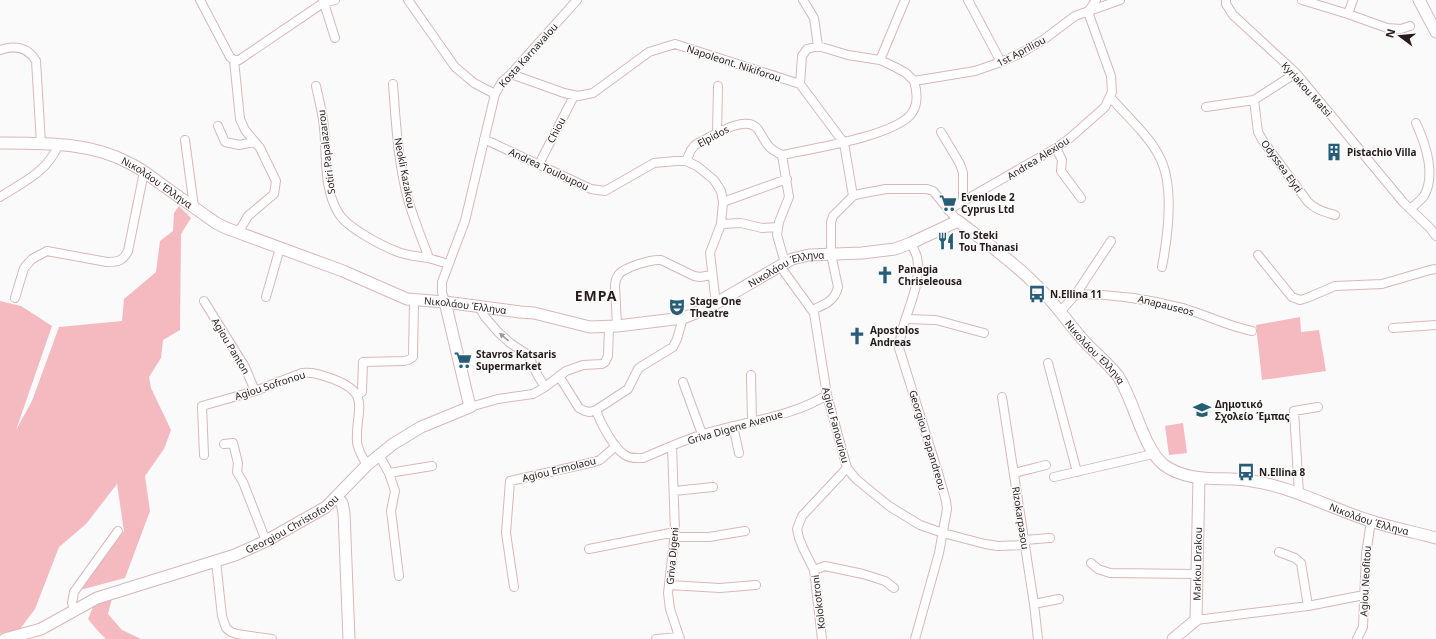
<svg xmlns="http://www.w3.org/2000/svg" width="1436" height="639" font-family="'Noto Sans',sans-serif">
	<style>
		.green { fill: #f4babf }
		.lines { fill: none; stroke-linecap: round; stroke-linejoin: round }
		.street-casing { stroke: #d9b7ba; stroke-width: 10 }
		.secondary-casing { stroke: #d9b7ba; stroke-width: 13 }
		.street { stroke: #fff; stroke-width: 8 }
		.secondary { stroke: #fff; stroke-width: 11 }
		.oneway { fill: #9e9899 }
		.labels { text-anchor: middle; stroke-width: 3; stroke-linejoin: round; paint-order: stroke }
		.street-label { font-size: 10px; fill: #271b1c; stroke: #fafafa }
		.poi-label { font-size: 10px; font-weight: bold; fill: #271b1c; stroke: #fafafa; text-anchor: start }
		.district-label { font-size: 14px; font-weight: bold; letter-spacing: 1px; fill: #271b1c; stroke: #fafafa }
	</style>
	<rect width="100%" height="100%" fill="#fafafa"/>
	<!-- green -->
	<path class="green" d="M179 206 191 218 181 234 180 330 163 340 161 358 149 377 151 388 171 430 164 449 145 476 150 511 125 578 80 590 124 531 117 484 86 524 59 547 35 609 20 629 0 634V301L21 306 52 326 16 430 32 401 59 327 122 321 124 299 156 272 160 241 173 231 174 213Z
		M1300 317 1301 332 1319 330 1326 371 1262 380 1256 325Z
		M1183 423 1187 453 1169 455 1165 426Z
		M112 598 108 614 122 630 141 639H106L97 630 88 619 93 607Z"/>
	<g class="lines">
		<!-- street casing -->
		<g class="street-casing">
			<path id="street" d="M200 0 230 57 234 60H239L323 3 335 0
				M323 0 335 38
				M408 0 455 67 474 83 495 94
				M803 0 814 18 818 46
				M968 0 1001 62
				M1226 0V4L1233 15 1296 73 1403 202 1430 228 1436 236
				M1302 0 1348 14 1387 28 1401 29 1410 26
				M1088 12 1096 0
				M1348 14 1353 0
				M0 50C14 45 28 47 36 61L41 143
				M234 60 240 119 245 130 260 148 276 181 274 194 248 216 238 233
				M880 60 905 0
				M1296 73 1254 100 1258 132 1263 141 1308 202C1316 210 1325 212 1335 215
				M511 74 564 93 578 96 593 93 649 52 675 44 800 84 844 143 853 196
				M914 81 975 71 1001 62 1021 53 1043 40 1075 16 1120 0
				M393 84C396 124 398 165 409 203 415 222 422 240 429 258
				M316 86C319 100 323 114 324 128 327 156 323 189 339 214 348 228 382 246 398 252 408 256 418 256 428 258 435 260 442 262 448 264
				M1110 97C1124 113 1150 137 1159 156 1175 185 1168 235 1162 267
				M1206 107 1254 100
				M218 126 225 142 239 145 254 142
				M941 132 960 164 963 173V202
				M717 134 718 86
				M484 139 591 189 605 191 654 163 676 161H686L697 166 714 180 721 191 723 202 721 224 710 253 716 304
				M185 140 194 207
				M1056 148 1062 160 1061 171 1081 198
				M782 155C810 149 896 136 912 113 918 104 917 91 914 81L906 73 895 67 880 60 848 55 818 46 807 49 802 56 800 84
				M782 155 789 197 779 222 777 235 785 263
				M686 161 691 150 695 145C709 138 748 111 759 131 767 144 767 148 782 155
				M539 164 574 96
				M0 197C25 181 46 173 59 144
				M723 202 787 179
				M1410 209C1415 205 1420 201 1424 196 1436 175 1426 145 1416 123
				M948 210 1056 148 1070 138 1105 107 1112 92 1111 76 1088 12
				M721 224 741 223 762 228 778 227
				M911 243C913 248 916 253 917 257 923 289 901 317 899 348L939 476 946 501 947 509 939 553 915 639
				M1258 255 1292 297 1300 300 1307 298 1335 286 1382 284 1430 270 1436 269
				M780 266 814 313 827 395 847 468 856 479 889 506 920 525 943 533 985 544 998 546 1025 545
				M1076 294C1112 294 1148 299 1183 308 1206 315 1228 326 1252 331
				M266 297 280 248
				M15 298 24 268 32 259 47 251 107 262C118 262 123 261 128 251L144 172
				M204 301 245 367 255 391
				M445 302 442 292V282L465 221 495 94 502 82 511 74 577 0
				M479 307 485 317 498 332 510 343 528 355 538 376 545 387
				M812 310C824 305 835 301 838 287L831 254V222L833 216 853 196 859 194 886 189H927L933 191 958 221
				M1060 312 1076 294 1111 241
				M906 319 936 320 984 333
				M617 326 615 286C615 281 616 278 619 274 626 267 651 259 661 260L694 276 700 277 712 275
				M1393 328 1436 325
				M1048 363 1077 472
				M751 375 752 421
				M559 376 579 408 585 411 590 412 596 410 628 389 638 369 642 366 673 347 677 339 683 318
				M683 382 702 434
				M357 395 362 392 363 362 404 361 408 360 413 357 414 300
				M1002 397 1034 604 1038 639
				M470 407 498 399 533 394 545 387 566 371 583 365 602 364 605 362 608 356 609 326
				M596 410C600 422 614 449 625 455 630 459 637 458 643 458 663 450 683 440 704 434 743 422 792 417 827 395
				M733 426 739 453
				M224 444 233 443 238 463 237 472 243 482 266 541
				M672 446 675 532 668 593 670 609 680 639
				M204 455 202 406 255 391 302 373C314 372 322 375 333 379 373 394 355 410 357 442 358 451 363 458 367 465
				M379 455 389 473 432 466
				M389 473 395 491 391 511 399 576
				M1014 473 1046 465
				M1054 477 1153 454
				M674 491 713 487
				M1299 494 1294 411 1318 407
				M675 537H709L745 531
				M1024 540 1050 538
				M589 549 675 532
				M1279 552 1295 558 1301 563 1308 606
				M216 561 222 616 226 628 231 632 237 634 272 639
				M1091 563 1098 569 1110 573 1197 574
				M814 570 825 566 863 574 885 581 894 588
				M669 585 720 588 756 585
				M514 587 506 533 510 481 594 462 600 460 616 446
				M1034 604 1059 599
				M74 610 72 603 74 592 118 531
				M1196 620 1308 606 1364 595
				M656 639 679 637
				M822 639 814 570 803 548 799 538 797 529 802 516 847 468
				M1357 639 1363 627 1366 554 1371 521"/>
		</g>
		<!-- secondary casing -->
		<g class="secondary-casing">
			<g id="secondary">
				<path d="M1419 0 1436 32"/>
				<path id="s1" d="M0 143C44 143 91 142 131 164 142 169 151 177 161 184 179 197 198 210 216 223L226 228 343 271 407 299 445 302 520 312 534 313 590 327 617 326 683 318 706 309 792 259 809 255 862 253 895 249 911 243 958 221C984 241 1011 260 1034 283 1053 300 1067 322 1084 341 1095 353 1108 363 1118 376 1134 400 1143 449 1164 465 1190 484 1223 476 1252 481 1293 487 1332 509 1371 521 1392 528 1414 532 1436 538"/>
				<path d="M337 497 342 503 344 513 349 639"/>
				<path id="s2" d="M5 639 41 629 97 598 235 555 266 541 326 507 367 465 393 444 421 427 470 407 445 302"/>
				<path id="s3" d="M1173 639 1196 620 1199 478"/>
			</g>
		</g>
		<!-- street -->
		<use href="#street" class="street"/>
		<!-- secondary -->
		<use href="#secondary" class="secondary"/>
	</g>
	<!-- one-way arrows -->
	<defs><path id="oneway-solid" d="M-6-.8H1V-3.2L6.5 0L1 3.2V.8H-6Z"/></defs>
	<use class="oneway" href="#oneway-solid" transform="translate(504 337) rotate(-139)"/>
	<!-- icons -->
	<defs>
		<g id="building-bare" transform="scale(1.38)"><path d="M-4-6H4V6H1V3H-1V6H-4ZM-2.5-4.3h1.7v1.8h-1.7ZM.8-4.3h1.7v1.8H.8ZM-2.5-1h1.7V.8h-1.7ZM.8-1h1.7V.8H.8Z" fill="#265e78" stroke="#fafafa" stroke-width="2.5" paint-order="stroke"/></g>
		<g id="supermarket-bare" transform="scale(1.38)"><path d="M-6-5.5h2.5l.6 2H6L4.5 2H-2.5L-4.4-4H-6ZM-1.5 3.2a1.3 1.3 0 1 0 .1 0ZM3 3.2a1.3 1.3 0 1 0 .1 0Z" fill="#265e78" stroke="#fafafa" stroke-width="2.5" paint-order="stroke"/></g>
		<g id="restaurant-bare" transform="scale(1.38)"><path d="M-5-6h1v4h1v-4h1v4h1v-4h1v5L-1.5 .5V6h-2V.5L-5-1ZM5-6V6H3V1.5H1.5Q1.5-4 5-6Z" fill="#265e78" stroke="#fafafa" stroke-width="2.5" paint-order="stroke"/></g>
		<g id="church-bare" transform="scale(1.38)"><path d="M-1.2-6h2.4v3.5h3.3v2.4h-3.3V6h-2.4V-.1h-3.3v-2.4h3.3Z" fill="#265e78" stroke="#fafafa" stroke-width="2.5" paint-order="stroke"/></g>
		<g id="bus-bare" transform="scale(1.38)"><path d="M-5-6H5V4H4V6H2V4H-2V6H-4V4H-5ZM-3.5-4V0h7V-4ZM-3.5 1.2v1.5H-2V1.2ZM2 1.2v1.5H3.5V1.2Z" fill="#265e78" stroke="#fafafa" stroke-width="2.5" paint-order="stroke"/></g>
		<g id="theatre-bare" transform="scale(1.38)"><path d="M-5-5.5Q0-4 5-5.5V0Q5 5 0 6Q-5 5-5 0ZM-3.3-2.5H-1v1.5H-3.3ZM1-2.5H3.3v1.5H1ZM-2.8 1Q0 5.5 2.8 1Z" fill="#265e78" stroke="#fafafa" stroke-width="2.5" paint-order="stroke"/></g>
		<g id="school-bare" transform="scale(1.38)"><path d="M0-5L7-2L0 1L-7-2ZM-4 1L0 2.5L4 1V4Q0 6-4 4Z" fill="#265e78" stroke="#fafafa" stroke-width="2.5" paint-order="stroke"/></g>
	</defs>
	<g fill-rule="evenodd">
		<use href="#building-bare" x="1334" y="152"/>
		<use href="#supermarket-bare" x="948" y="203"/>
		<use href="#restaurant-bare" x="946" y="241"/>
		<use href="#church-bare" x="885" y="275"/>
		<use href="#bus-bare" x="1037" y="294"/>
		<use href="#theatre-bare" x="677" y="307"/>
		<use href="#church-bare" x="857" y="336"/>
		<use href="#supermarket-bare" x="463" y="360"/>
		<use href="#school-bare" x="1202" y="410"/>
		<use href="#bus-bare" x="1246" y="472"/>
	</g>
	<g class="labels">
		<!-- street labels -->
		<g class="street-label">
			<text transform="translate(1021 51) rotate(-28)" y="4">1st Apriliou</text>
			<text transform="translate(528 55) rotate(-48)" y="4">Kosta Karnavalou</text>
			<text transform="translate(734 63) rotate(18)" y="4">Napoleont. Nikiforou</text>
			<text transform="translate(1307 89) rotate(48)" y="4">Kyriakou Matsi</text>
			<text transform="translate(556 130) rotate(-63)" y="4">Chiou</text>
			<text transform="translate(713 136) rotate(-28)" y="4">Elpidos</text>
			<text transform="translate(326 152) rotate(-97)" y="4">Sotiri Papalazarou</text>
			<text transform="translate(1038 158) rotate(-32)" y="4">Andrea Alexiou</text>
			<text transform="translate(1282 166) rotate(54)" y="4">Odyssea Elyti</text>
			<text transform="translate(549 169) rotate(25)" y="4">Andrea Touloupou</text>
			<text transform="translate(405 173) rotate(79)" y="4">Neokli Kazakou</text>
			<text dy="4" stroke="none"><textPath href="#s1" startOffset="166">Νικολάου Έλληνα</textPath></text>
			<text dy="4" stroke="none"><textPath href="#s1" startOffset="838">Νικολάου Έλληνα</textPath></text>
			<text transform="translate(1166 305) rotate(14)" y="4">Anapauseos</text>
			<text dy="4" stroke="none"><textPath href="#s1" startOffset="502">Νικολάου Έλληνα</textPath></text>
			<text transform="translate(231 346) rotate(59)" y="4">Agiou Panton</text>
			<text dy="4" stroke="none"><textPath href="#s1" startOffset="1210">Νικολάου Έλληνα</textPath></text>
			<text transform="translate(270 385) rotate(-18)" y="4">Agiou Sofronou</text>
			<text transform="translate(836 425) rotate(75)" y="4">Agiou Fanouriou</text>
			<text transform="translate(735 427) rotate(-16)" y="4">Griva Digene Avenue</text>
			<text transform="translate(928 440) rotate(73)" y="4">Georgiou Papandreou</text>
			<text transform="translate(559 469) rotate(-14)" y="4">Agiou Ermolaou</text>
			<text transform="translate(1021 518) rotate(81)" y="4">Rizokarpasou</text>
			<text dy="4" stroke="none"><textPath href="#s1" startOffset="1558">Νικολάου Έλληνα</textPath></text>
			<text dy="4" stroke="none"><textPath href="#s2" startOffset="311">Georgiou Christoforou</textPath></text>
			<text transform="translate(672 556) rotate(-85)" y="4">Griva Digeni</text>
			<text dy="4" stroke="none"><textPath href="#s3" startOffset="86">Markou Drakou</textPath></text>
			<text transform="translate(1365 581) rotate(-87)" y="4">Agiou Neofitou</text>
			<text transform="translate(818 602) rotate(-97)" y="4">Kolokotroni</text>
		</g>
		<!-- poi labels -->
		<g class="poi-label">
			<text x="1347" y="156">Pistachio Villa</text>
			<text x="961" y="201">Evenlode 2<tspan x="961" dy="12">Cyprus Ltd</tspan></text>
			<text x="959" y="239">To Steki<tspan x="959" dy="12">Tou Thanasi</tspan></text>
			<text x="898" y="273">Panagia<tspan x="898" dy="12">Chriseleousa</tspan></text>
			<text x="1050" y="298">N.Ellina 11</text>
			<text x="690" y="305">Stage One<tspan x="690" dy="12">Theatre</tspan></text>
			<text x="870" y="334">Apostolos<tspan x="870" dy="12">Andreas</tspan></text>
			<text x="476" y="358">Stavros Katsaris<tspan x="476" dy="12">Supermarket</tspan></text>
			<text x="1215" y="408">Δημοτικό<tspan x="1215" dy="12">Σχολείο Έμπας</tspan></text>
			<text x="1259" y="476">N.Ellina 8</text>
		</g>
		<!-- district labels -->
		<g class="district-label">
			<text x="596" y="301">EMPA</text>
		</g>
	</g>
	<!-- north arrow -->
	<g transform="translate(1400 36) rotate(286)" stroke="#fafafa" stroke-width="3" paint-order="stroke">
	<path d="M0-3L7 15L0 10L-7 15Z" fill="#271b1c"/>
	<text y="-6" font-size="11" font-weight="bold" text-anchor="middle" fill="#271b1c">N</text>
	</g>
</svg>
